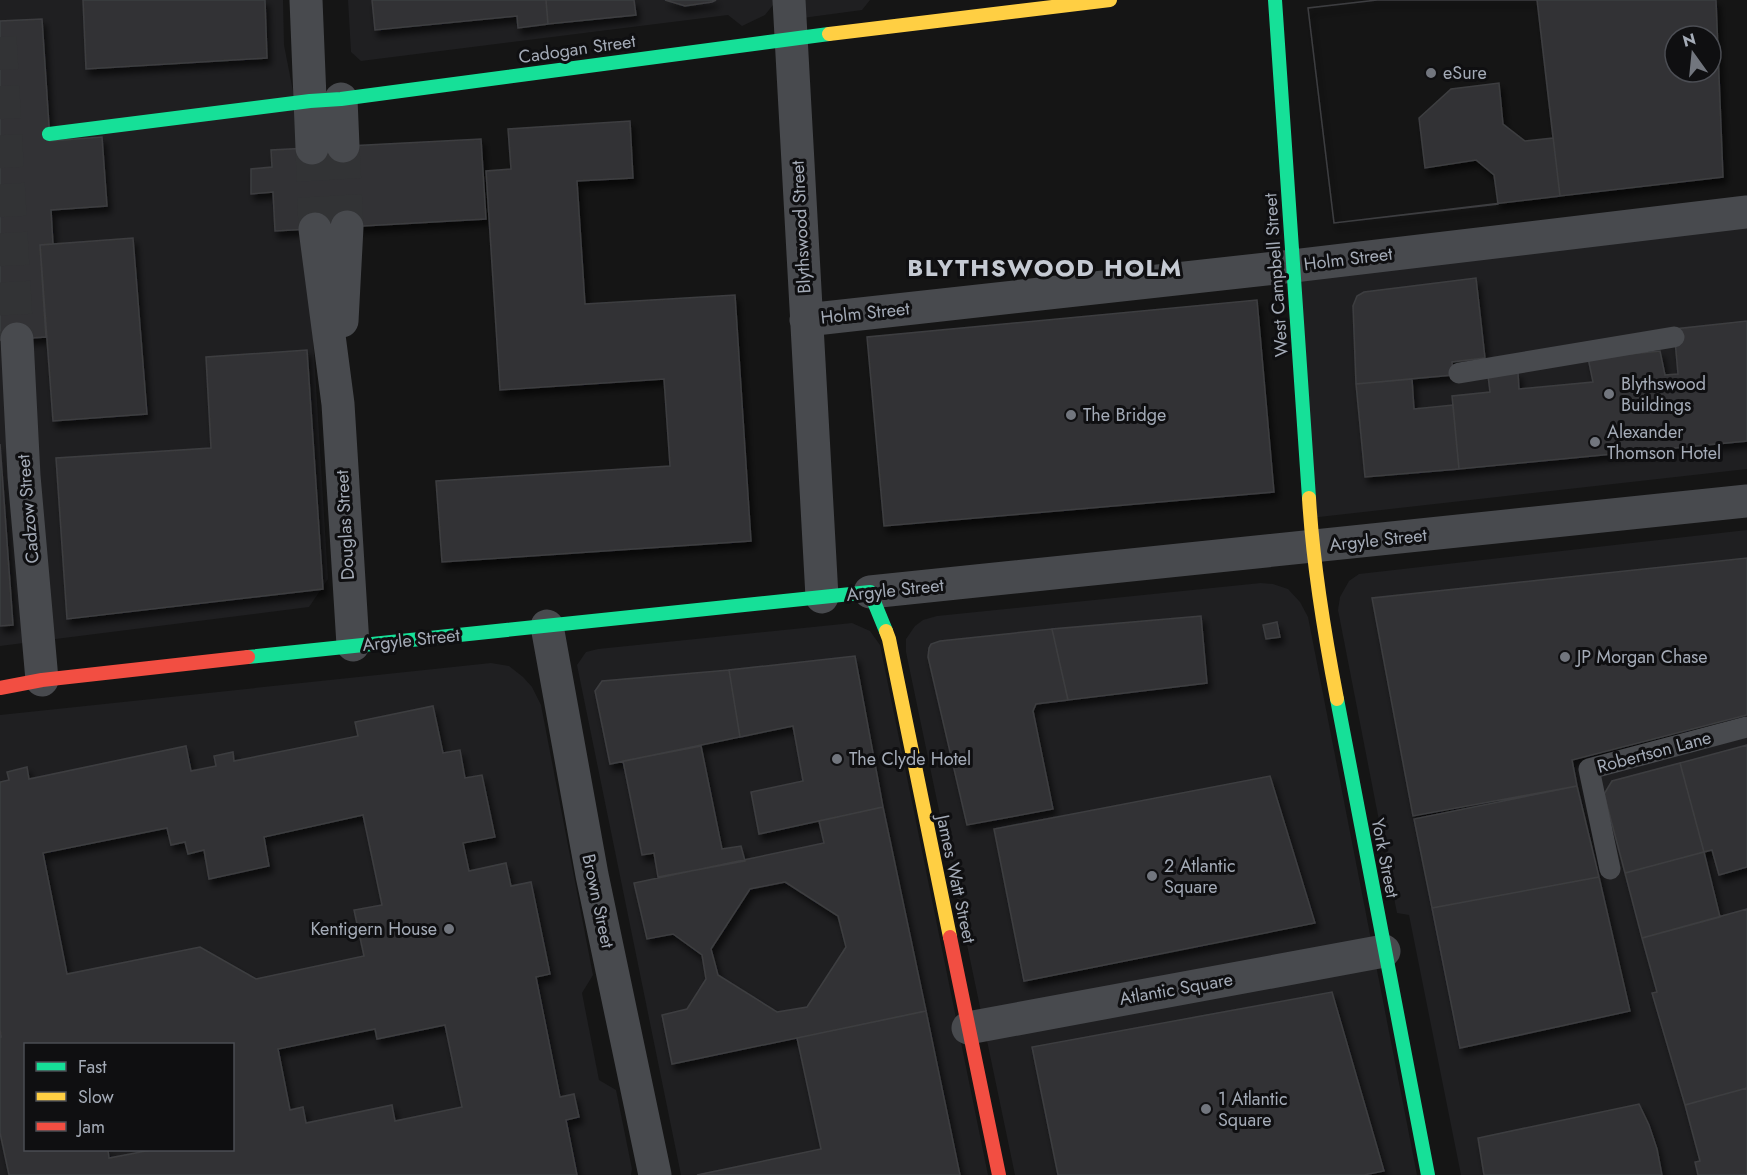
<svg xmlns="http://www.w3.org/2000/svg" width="1747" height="1175" font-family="Jost,sans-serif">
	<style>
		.built { fill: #1f1f21; fill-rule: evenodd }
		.building { fill: #333334; stroke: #3d3e41; stroke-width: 1.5; fill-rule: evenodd; filter: url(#shadow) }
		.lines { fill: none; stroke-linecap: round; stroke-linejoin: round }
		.street-tunnel { stroke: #323335; stroke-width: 33; stroke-dasharray: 33 16; stroke-linecap: butt }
		.lane { stroke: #484a4e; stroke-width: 21 }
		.street { stroke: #484a4e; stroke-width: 33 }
		.fast { stroke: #16e098; stroke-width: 14 }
		.slow { stroke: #ffcf43; stroke-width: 14 }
		.jam { stroke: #f24e42; stroke-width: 14 }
		.poi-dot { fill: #72767e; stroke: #0f0f11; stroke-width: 2 }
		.labels { text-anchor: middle; stroke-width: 6; stroke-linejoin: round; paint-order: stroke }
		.street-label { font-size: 18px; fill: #a4abb7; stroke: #0f0f11 }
		.poi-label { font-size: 18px; fill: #a4abb7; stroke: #0f0f11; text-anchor: start }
		.district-label { font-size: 24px; font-weight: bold; letter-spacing: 1.5px; fill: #c5cad3; stroke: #0f0f11 }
	</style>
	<defs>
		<filter id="shadow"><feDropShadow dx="3.5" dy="6" stdDeviation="3" flood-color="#0009"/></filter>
	</defs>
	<rect width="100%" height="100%" fill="#151515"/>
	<!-- built -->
	<path class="built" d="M0 0H283L284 45 300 127 328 579 309 607 0 646Z
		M348 0H777L765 15 742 26 728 15 361 61 351 52Z
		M797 0H870L862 10 795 19Z
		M1747 212V469L1310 518 1293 266Z
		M1747 530V1175H1461L1409 915 1397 913 1338 610 1340 597 1349 581 1359 574Z
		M1261 583 1273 584 1288 589 1300 602 1308 617 1417 1175H1015L906 652V639L915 626 923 620 937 616Z
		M852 623 870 631 880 645 988 1175H681L577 665 586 652 598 649Z
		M491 663 509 666 523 677 532 687 541 705 593 975 582 993 599 1080 616 1090 632 1169 631 1175H0V715ZM26 1044H232V1150H26Z"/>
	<!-- building -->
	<path class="building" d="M83 0H265L267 58 86 69Z
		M372 0H546L548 24 518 28 517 16 375 30Z
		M546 0H634L636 15 548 24Z
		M665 0H716L712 2 685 6Z
		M1377 0H1537L1560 196 1334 223 1308 8Z
		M1377 0H1537L1553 138 1525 141 1503 124 1499 83 1451 89 1419 118 1425 168 1476 160 1494 175 1498 204 1334 223 1308 8Z
		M1537 0H1716L1723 177 1560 196ZM1675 36H1711V72H1675Z
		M42 19 50 141 102 137 107 206 51 210 53 244 40 245 46 337 0 340V21Z
		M630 121 633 178 577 181 585 304 735 295 751 541 442 562 436 481 670 466 664 379 500 390 486 171 511 169 508 129Z
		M481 139 486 219 275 231 273 192 251 194V169L272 167 271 150Z
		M133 238 147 414 53 421 40 245Z
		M1476 278 1485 358 1452 362 1453 375 1356 384 1353 306 1357 296 1364 292Z
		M1257 300 1274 492 884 526 867 337Z
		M1747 321V441L1459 469 1452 396 1490 392 1488 376 1518 373 1519 389 1593 382 1588 358 1660 351 1665 375 1678 374 1674 329Z
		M307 350 323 589 67 619 56 458 211 448 206 357Z
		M1412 379 1414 409 1453 405 1459 469 1365 477 1356 384Z
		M0 444 13 625 0 626Z
		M1747 558V715L1572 760 1577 786 1413 816 1372 598Z
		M1201 616 1207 683 1068 700 1052 629Z
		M1277 622 1280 637 1266 639 1263 625Z
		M1052 629 1068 700 1036 704 1033 711 1053 809 967 825 928 657 929 648 931 644 940 641Z
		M855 656 883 807 759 834 751 792 803 781 793 726 740 737 729 670Z
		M729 670 740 737 610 764 595 691 602 681Z
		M433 706 443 753 460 750 465 778 482 775 495 837 463 843 469 871 506 863 511 886 531 882 550 974 536 977 560 1097 574 1094 579 1117 566 1120 577 1175H9L0 1133V1037H1L0 1030V782L9 780 7 772 27 767 29 779 186 746 191 771 216 766 214 756 233 752 234 761 358 736 355 722ZM363 815 382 905 354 910 364 956 256 979 200 947 67 974 43 853 167 828 171 845 185 842 188 854 204 850 209 879 269 866 264 837ZM445 1025 462 1107 395 1121 392 1105 306 1123 303 1107 290 1110 278 1049 375 1029 377 1039ZM26 1044H232V1150H151L109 1158 108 1150H26Z
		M1747 745V867L1719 875 1712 850 1704 852 1680 763Z
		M701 746 722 849 741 846 745 861 658 877 654 853 642 855 623 761Z
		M1680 763 1704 852 1625 873 1604 794 1612 781Z
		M1270 776 1315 923 1024 981 994 829Z
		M1577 786 1599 877 1432 908 1414 819Z
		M883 807 926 1011 672 1064 662 1015 687 1009 706 979 702 955 673 934 647 939 634 883 824 843 819 821ZM785 882 838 916 846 947 807 1007 777 1012 718 975 711 949 750 889Z
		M1704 852 1720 917 1642 938 1625 873Z
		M1599 877 1630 1011 1460 1048 1432 908Z
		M1747 909V1088L1685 1105 1652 993 1657 992 1642 938Z
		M1332 992 1384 1171 1364 1175H1058L1032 1047Z
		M926 1011 960 1175H697L821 1149 797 1038Z
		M1747 1088V1175H1698L1695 1162 1700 1161 1685 1105Z
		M1639 1104 1649 1125 1657 1149 1662 1175H1484L1478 1138Z"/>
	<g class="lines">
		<!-- street-tunnel -->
		<path class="street-tunnel" d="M0 37 17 339
			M343 146 347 227
			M312 148 315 229"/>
		<!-- lane -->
		<path class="lane" d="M1459 373 1674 337
			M1610 869 1589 769 1747 727"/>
		<!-- street -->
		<path class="street" d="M306 0 312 148
			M789 0 822 597
			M341 99 343 146
			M315 229 338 404 353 645
			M806 320 1293 266 1747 212
			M342 321 347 227
			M17 339 24 476 42 680
			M870 592 1747 501
			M547 626 592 875 655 1175
			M968 1028 1384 951"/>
		<!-- fast -->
		<path class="fast" d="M1275 0 1309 498
			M49 134 310 101 341 99 829 34
			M248 657 870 592 886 631
			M1337 699 1428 1175"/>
		<!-- slow -->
		<path class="slow" d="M829 34 1110 0
			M1309 498C1313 566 1324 632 1337 699
			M886 631 889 639 950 937"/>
		<!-- jam -->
		<path class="jam" d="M0 688 42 680 248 657
			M950 937 999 1175"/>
	</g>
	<!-- markers -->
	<g class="poi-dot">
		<circle cx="1431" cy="73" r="6"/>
		<circle cx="1609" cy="394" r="6"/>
		<circle cx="1071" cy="415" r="6"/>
		<circle cx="1595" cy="442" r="6"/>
		<circle cx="1565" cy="657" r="6"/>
		<circle cx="837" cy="759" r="6"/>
		<circle cx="1152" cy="876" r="6"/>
		<circle cx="449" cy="929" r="6"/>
		<circle cx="1206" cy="1109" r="6"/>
	</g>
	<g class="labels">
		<!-- street labels -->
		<g class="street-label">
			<text transform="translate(577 49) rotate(-8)" y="6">Cadogan Street</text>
			<text transform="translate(801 227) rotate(-93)" y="6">Blythswood Street</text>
			<text transform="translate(1348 259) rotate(-7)" y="6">Holm Street</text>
			<text transform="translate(1276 275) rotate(-94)" y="6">West Campbell Street</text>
			<text transform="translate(865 313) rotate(-6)" y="6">Holm Street</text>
			<text transform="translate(28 509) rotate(-95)" y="6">Cadzow Street</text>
			<text transform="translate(345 525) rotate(-93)" y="6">Douglas Street</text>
			<text transform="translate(1378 540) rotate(-6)" y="6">Argyle Street</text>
			<text transform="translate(895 590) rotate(-6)" y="6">Argyle Street</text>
			<text transform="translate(411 640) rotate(-6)" y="6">Argyle Street</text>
			<text transform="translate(1654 752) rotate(-15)" y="6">Robertson Lane</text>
			<text transform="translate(1385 858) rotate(79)" y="6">York Street</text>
			<text transform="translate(956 879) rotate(78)" y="6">James Watt Street</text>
			<text transform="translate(598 901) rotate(78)" y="6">Brown Street</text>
			<text transform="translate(1176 989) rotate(-10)" y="6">Atlantic Square</text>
		</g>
		<!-- poi labels -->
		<g class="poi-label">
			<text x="1443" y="79">eSure</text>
			<text x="1621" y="390">Blythswood<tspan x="1621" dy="21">Buildings</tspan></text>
			<text x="1083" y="421">The Bridge</text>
			<text x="1607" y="438">Alexander<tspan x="1607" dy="21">Thomson Hotel</tspan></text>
			<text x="1577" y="663">JP Morgan Chase</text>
			<text x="849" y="765">The Clyde Hotel</text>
			<text x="1164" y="872">2 Atlantic<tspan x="1164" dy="21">Square</tspan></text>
			<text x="437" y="935" text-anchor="end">Kentigern House</text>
			<text x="1218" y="1105">1 Atlantic<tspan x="1218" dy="21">Square</tspan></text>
		</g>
		<!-- district labels -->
		<g class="district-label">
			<text x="1045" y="276">BLYTHSWOOD HOLM</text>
		</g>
	</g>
	<!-- legend -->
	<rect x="24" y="1043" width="210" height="108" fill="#0f0f11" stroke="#4b4d53" stroke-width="1.5"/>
	<rect x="36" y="1062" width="30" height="9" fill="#16e098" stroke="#4b4d53" stroke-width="1.5"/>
	<text x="78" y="1073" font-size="18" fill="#a4abb7">Fast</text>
	<rect x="36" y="1092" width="30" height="9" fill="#ffcf43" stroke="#4b4d53" stroke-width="1.5"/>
	<text x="78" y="1103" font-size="18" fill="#a4abb7">Slow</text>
	<rect x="36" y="1122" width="30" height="9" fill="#f24e42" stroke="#4b4d53" stroke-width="1.5"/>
	<text x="78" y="1133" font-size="18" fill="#a4abb7">Jam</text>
	<!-- north arrow -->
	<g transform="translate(1693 54) rotate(345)"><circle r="28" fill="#0f0f11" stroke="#4b4d53" stroke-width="1.5"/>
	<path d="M0-4.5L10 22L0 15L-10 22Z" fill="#72767e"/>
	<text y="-9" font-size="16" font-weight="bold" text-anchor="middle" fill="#a4abb7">N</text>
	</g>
</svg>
